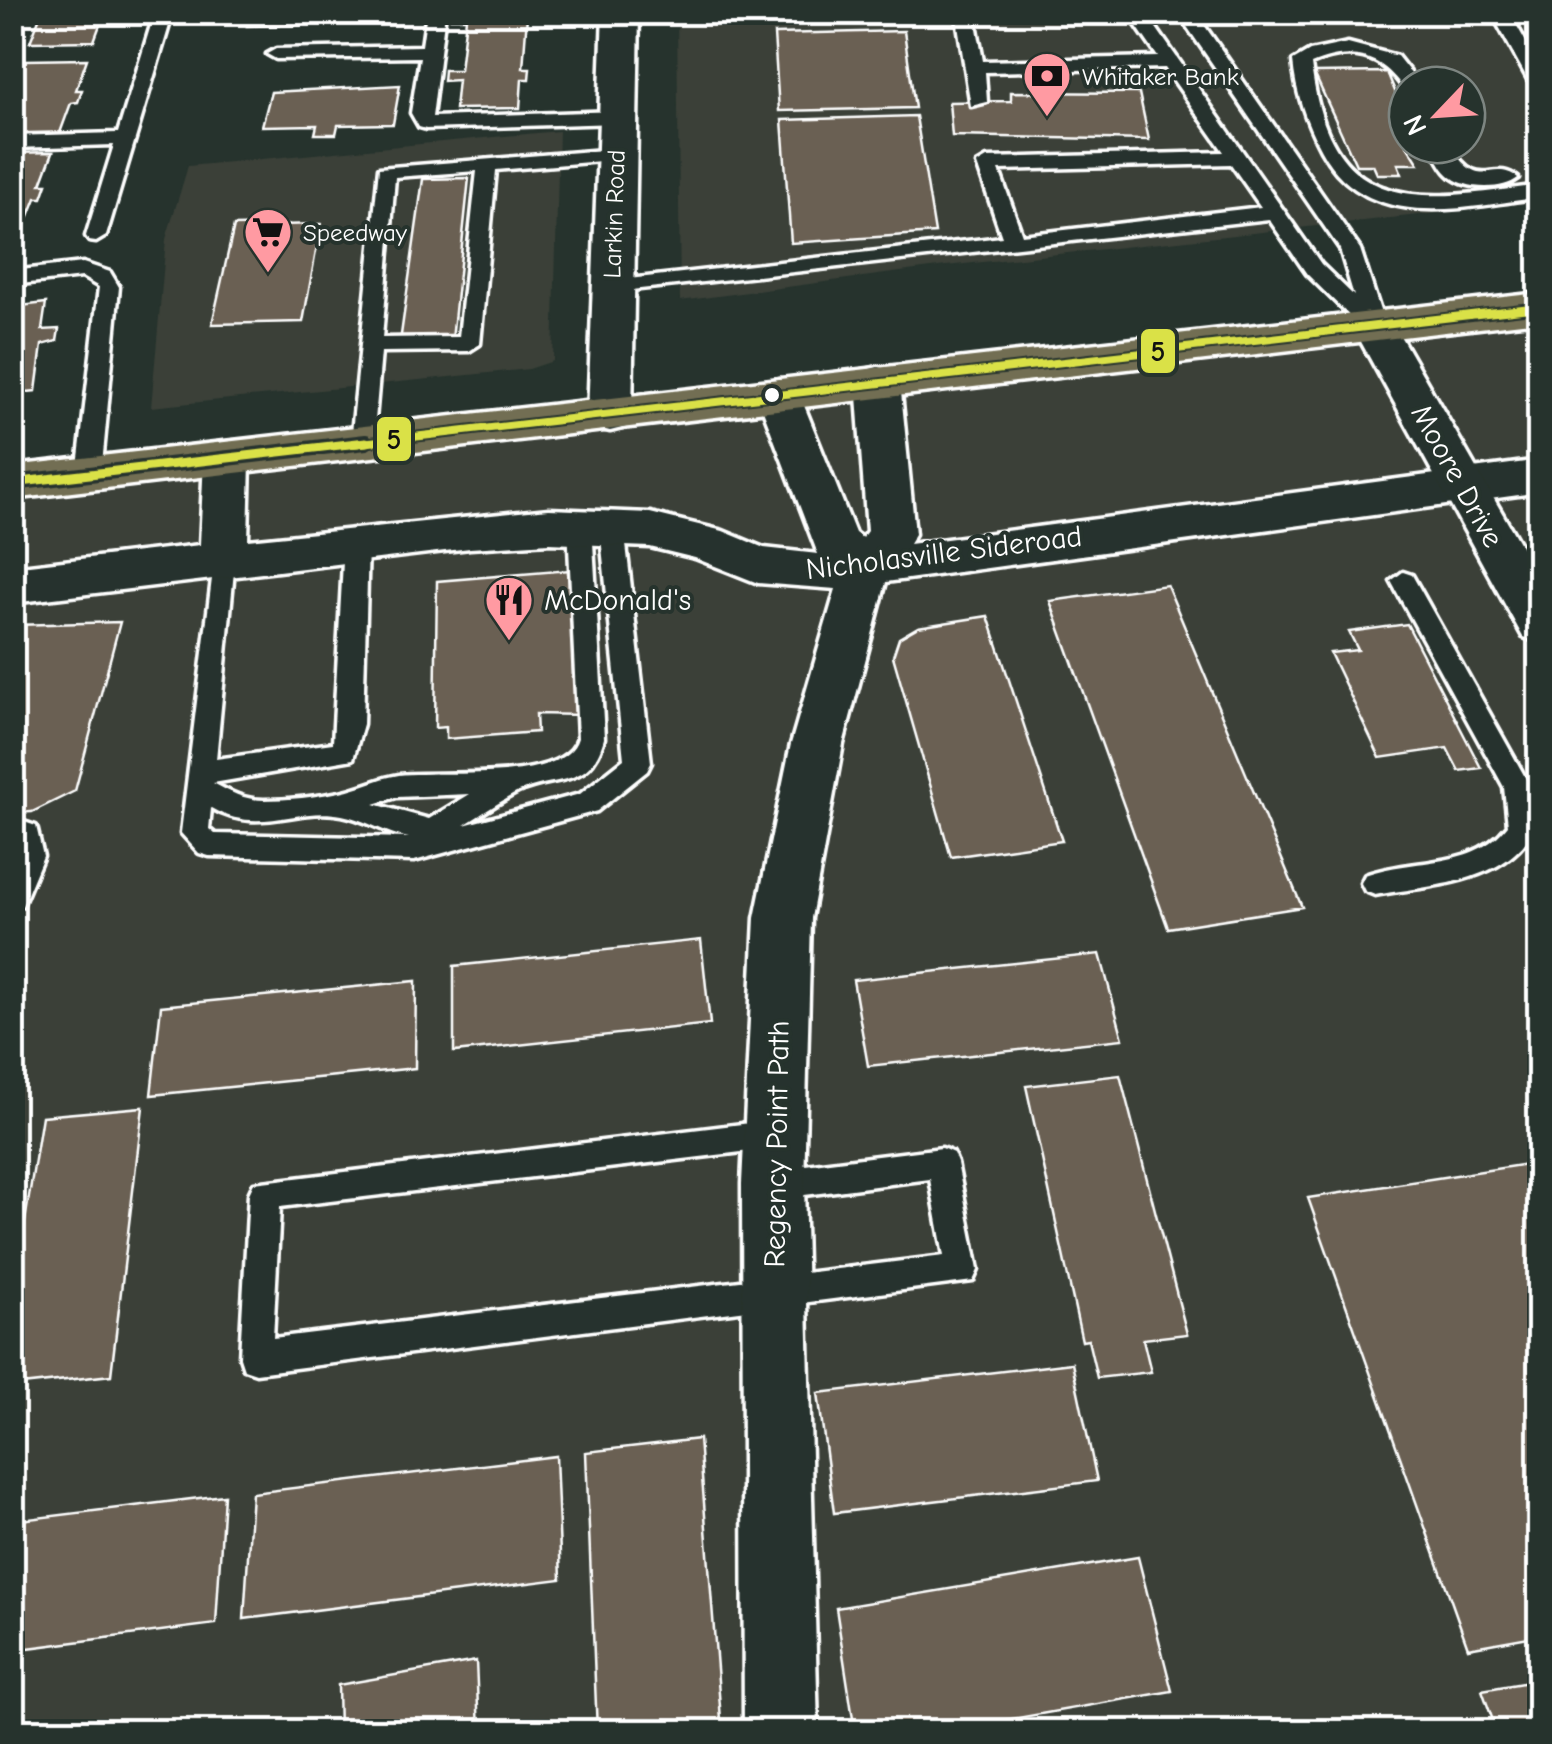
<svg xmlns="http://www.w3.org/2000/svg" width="1552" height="1744" font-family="'Comic Neue',sans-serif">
<rect width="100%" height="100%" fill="#26332d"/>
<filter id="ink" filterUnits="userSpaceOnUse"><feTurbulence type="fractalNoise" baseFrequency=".01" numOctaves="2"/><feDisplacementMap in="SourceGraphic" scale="20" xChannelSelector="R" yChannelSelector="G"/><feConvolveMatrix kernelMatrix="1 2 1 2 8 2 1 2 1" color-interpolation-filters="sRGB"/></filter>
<g filter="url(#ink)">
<path fill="#3a4038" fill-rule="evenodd" d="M 677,13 L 1539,13 L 1539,202 L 946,266 L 680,301 ZM 1407,85 L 1467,85 L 1467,145 L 1407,145 Z
M 559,131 L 553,361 L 529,369 L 151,407 L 166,239 L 188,166 Z
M 1539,307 L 1539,1731 L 13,1731 L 12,483 Z"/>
<path fill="#6a6053" stroke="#fff" stroke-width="2.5" d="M 38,12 L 110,12 L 104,14 L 94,41 L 30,42 L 41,14 Z
M 250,12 L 302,12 L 300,25 L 247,26 Z
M 452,12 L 535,12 L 527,16 L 523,68 L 530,68 L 529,79 L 522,79 L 520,108 L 455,109 L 458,80 L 443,81 L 444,70 L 460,70 L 466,18 L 451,18 Z
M 904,31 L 915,108 L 779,111 L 774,34 Z
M 87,59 L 76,90 L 82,90 L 78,102 L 71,103 L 60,133 L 12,133 L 12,91 L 25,60 Z
M 1387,72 L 1407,120 L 1403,125 L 1407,145 L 1419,164 L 1398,164 L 1402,174 L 1377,174 L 1373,165 L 1356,165 L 1314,73 Z
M 400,85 L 393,124 L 338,125 L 336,134 L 315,134 L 317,125 L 262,126 L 271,92 Z
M 1011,92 L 1139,93 L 1149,140 L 952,136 L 949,102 L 1011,101 Z
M 916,116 L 935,233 L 791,243 L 782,120 Z
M 53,152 L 41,184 L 47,184 L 42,198 L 36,198 L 23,231 L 12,232 L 12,153 Z
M 469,178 L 452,340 L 400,342 L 423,179 Z
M 321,224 L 303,322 L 212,324 L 234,226 Z
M 46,303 L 42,330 L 59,329 L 57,341 L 42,345 L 36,391 L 17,393 L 12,399 L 12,307 Z
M 570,570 L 571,594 L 580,593 L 582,715 L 536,714 L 537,732 L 446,739 L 446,727 L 435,728 L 437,581 Z
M 1167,585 L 1302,907 L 1168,928 L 1050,601 Z
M 988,616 L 1062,841 L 951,857 L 893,656 L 899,638 L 918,627 Z
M 120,622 L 75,791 L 32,812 L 12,813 L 14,625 Z
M 1407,624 L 1481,768 L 1459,771 L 1447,748 L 1380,758 L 1330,653 L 1358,650 L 1349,632 Z
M 701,940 L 710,1024 L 454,1052 L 454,966 Z
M 1100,954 L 1123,1039 L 868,1066 L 853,980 Z
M 416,981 L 415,1068 L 151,1095 L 161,1006 Z
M 1120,1075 L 1187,1334 L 1143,1339 L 1151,1372 L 1097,1378 L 1088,1340 L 1082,1341 L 1026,1086 Z
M 143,1107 L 111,1375 L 12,1386 L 12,1302 L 42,1116 Z
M 1540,1162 L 1540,1635 L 1468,1648 L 1308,1198 Z
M 1072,1363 L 1097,1481 L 834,1513 L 818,1393 Z
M 699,1439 L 722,1732 L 597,1732 L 586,1452 Z
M 556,1456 L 561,1579 L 244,1619 L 252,1493 Z
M 224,1495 L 216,1624 L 12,1650 L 12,1521 Z
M 1138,1557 L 1172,1691 L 938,1732 L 855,1732 L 836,1608 Z
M 476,1661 L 479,1732 L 339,1732 L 338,1685 Z
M 1540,1680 L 1540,1732 L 1497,1732 L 1482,1690 Z"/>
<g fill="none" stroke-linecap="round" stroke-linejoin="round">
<g stroke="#fff" stroke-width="7">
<path id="service" d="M 155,12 L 173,12 L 106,236 L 96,242 L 89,241 L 86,236 L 114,145 L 12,148 L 12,136 L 118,133 Z
M 427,12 L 445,12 L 432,117 L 618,111 L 627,117 L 618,123 L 426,129 L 419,127 L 411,113 L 420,57 L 276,59 L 267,54 L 276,49 L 422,46 Z
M 956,12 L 974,12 L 983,61 L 1158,57 L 1127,12 L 1145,12 L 1321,264 L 1354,296 L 1340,249 L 1177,12 L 1195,12 L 1360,249 L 1385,326 L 1382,332 L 1366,332 L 1307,274 L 1269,219 L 604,293 L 601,288 L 611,281 L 1002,237 L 977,164 L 987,158 L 1224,152 L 1165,68 L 985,72 L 987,102 L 971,106 ZM 1231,164 L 1261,207 L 1022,235 L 999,170 Z
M 1491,12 L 1509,12 L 1540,67 L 1540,90 L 1531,85 Z
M 1521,12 L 1540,12 L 1540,24 Z
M 1348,43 L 1397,56 L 1420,85 L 1404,89 C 1381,54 1350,47 1311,64 C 1329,219 1419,201 1540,185 L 1540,197 C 1462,208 1366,233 1321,150 C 1306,122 1296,93 1293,61 L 1310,51 Z
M 1430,145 L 1450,145 C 1480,195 1492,157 1518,178 C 1502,191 1463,190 1448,174 C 1440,167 1436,154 1430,145 Z
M 617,149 L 627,155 L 624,159 L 496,170 L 480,344 L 469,351 L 381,352 L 373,443 L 362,451 L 354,449 L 351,443 L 379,168 ZM 477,171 L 459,337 L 382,338 L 395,177 Z
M 83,263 L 110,272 L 119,287 L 101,475 L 89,483 L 77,475 L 99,287 L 82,277 L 12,285 L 12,271 Z
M 580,516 L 592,525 L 604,738 C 590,790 557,774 518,792 C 500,801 482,814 464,825 L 580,794 L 624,759 L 600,527 L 612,518 L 624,527 L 651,763 L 647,771 L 597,811 L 414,861 L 209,856 L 199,853 L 181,833 L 215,554 L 231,554 L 235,560 L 216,759 L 333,743 L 344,544 L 356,535 L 368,544 L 363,724 L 353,759 L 213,783 C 230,792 244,800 264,800 C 288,800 316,797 340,792 C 360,788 379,778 399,775 C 440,770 565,785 578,738 L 568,525 ZM 470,794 L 429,819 L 374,804 L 397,797 ZM 211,808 C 259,836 297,806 342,815 C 365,819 386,834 409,838 L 215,834 L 209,829 Z
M 1403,572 L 1412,575 L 1530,786 L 1535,827 C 1507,884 1431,885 1375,895 L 1365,891 L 1361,883 L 1365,875 C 1416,857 1473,870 1508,825 L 1504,787 L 1391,581 Z
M 12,818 L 36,826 L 43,856 L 22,906 L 12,910 Z
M 776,1120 L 787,1124 L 791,1134 L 787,1144 L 776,1148 L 280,1207 L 273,1338 L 944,1256 L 930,1179 L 773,1199 L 762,1194 L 757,1184 L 762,1174 L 773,1169 L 942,1148 L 953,1153 L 957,1163 L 978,1270 L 973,1281 L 256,1373 L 244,1369 L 240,1357 L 249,1194 L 254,1183 Z"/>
</g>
<g stroke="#fff" stroke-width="7">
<path id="minor" d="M 603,12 L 639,12 L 632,416 L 626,427 L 610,431 L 594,427 L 588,416 Z
M 878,367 L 894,371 L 900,382 L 915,534 L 909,544 L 1540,460 L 1540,492 L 886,582 L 843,744 L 811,918 L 804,1184 L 818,1732 L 744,1732 L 742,1184 L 755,918 L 791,744 L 836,589 L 758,583 L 695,558 L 650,547 L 549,543 L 470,548 L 12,603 L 12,567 L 200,545 L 204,459 L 211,448 L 227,443 L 243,448 L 250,459 L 248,540 L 549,509 L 650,513 L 723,531 L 764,548 L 818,554 L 757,394 L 763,383 L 779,379 L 795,383 L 855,533 L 862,538 L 867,531 L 856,382 L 862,371 Z"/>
</g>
<g stroke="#fff" stroke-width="7">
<path id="tertiary" d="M 1374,313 L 1389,317 L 1395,327 L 1540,579 L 1540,643 L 1523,637 L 1353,327 L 1359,317 Z"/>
</g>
<g stroke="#fff" stroke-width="7">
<path id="primary" d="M 1540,293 L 1540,321 L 12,499 L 12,466 Z"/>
</g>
<use href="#service" fill="#26332d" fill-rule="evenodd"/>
<use href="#minor" fill="#26332d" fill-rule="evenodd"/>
<use href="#tertiary" fill="#26332d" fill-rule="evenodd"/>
<use href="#primary" fill="#726e52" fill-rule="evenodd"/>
<g stroke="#26332d" stroke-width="12">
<path id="bus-1-far1" d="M 344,445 L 1540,307"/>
</g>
<g stroke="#26332d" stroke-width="16">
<path id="bus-1" d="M 12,483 L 366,442"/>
</g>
<use href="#bus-1-far1" stroke="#dae147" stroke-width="8"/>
<use href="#bus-1" stroke="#dae147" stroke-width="9"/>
</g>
</g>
<defs>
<g id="bank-pin" transform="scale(2.5)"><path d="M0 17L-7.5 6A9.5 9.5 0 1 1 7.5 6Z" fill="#ff9aa2" stroke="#26332d"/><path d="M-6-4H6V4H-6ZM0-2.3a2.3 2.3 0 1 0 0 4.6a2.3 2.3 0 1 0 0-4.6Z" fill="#111"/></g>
<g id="supermarket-pin" transform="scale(2.5)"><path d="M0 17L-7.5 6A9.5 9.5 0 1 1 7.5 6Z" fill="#ff9aa2" stroke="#26332d"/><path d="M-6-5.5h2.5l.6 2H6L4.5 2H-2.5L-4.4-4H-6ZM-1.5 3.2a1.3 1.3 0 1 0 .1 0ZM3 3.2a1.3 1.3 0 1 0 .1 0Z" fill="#111"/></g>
<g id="restaurant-pin" transform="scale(2.5)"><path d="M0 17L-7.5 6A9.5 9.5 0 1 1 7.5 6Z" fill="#ff9aa2" stroke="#26332d"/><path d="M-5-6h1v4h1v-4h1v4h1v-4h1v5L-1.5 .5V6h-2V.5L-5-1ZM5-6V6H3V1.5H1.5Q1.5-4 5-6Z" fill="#111"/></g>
</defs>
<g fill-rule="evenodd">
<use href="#bank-pin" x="1047" y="76"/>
<use href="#supermarket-pin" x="268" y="232"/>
<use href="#restaurant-pin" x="509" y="600"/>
</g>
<circle fill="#fff" stroke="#26332d" stroke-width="4" cx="772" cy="395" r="9"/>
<g text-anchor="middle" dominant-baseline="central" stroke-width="8" stroke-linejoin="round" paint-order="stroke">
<g font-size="25" fill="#fff" stroke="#26332d" text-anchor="start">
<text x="1082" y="76">Whitaker Bank</text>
<text x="303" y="232">Speedway</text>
</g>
<g font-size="25" fill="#fff" stroke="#26332d">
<text transform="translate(614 214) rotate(-88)">Larkin Road</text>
</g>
<g font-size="30" fill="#fff" stroke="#26332d">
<text transform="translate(1457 476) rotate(61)">Moore Drive</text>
<text transform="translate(944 553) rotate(-7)">Nicholasville Sideroad</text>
<text transform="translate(777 1144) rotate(-89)">Regency Point Path</text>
</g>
<g font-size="30" fill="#fff" stroke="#26332d" text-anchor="start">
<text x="544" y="600">McDonald's</text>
</g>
</g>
<g stroke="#26332d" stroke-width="4">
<rect x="1139" y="327" width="38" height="48" rx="10" fill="#dae147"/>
<rect x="375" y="415" width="38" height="48" rx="10" fill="#dae147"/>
</g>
<g font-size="28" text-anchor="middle" font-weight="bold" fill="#111">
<text x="1158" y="361">5</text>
<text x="394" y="449">5</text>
</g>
<rect width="1552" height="1744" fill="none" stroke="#26332d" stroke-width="50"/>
<rect x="25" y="25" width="1502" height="1694" fill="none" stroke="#fff" stroke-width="4" filter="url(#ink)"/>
<g transform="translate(1437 115) rotate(245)"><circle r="48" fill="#26332d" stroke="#7d8581" stroke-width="2.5"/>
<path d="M0-8L18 38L0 25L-18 38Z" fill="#ff9aa2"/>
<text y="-15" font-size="28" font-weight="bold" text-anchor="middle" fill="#ffffff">N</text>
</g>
</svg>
